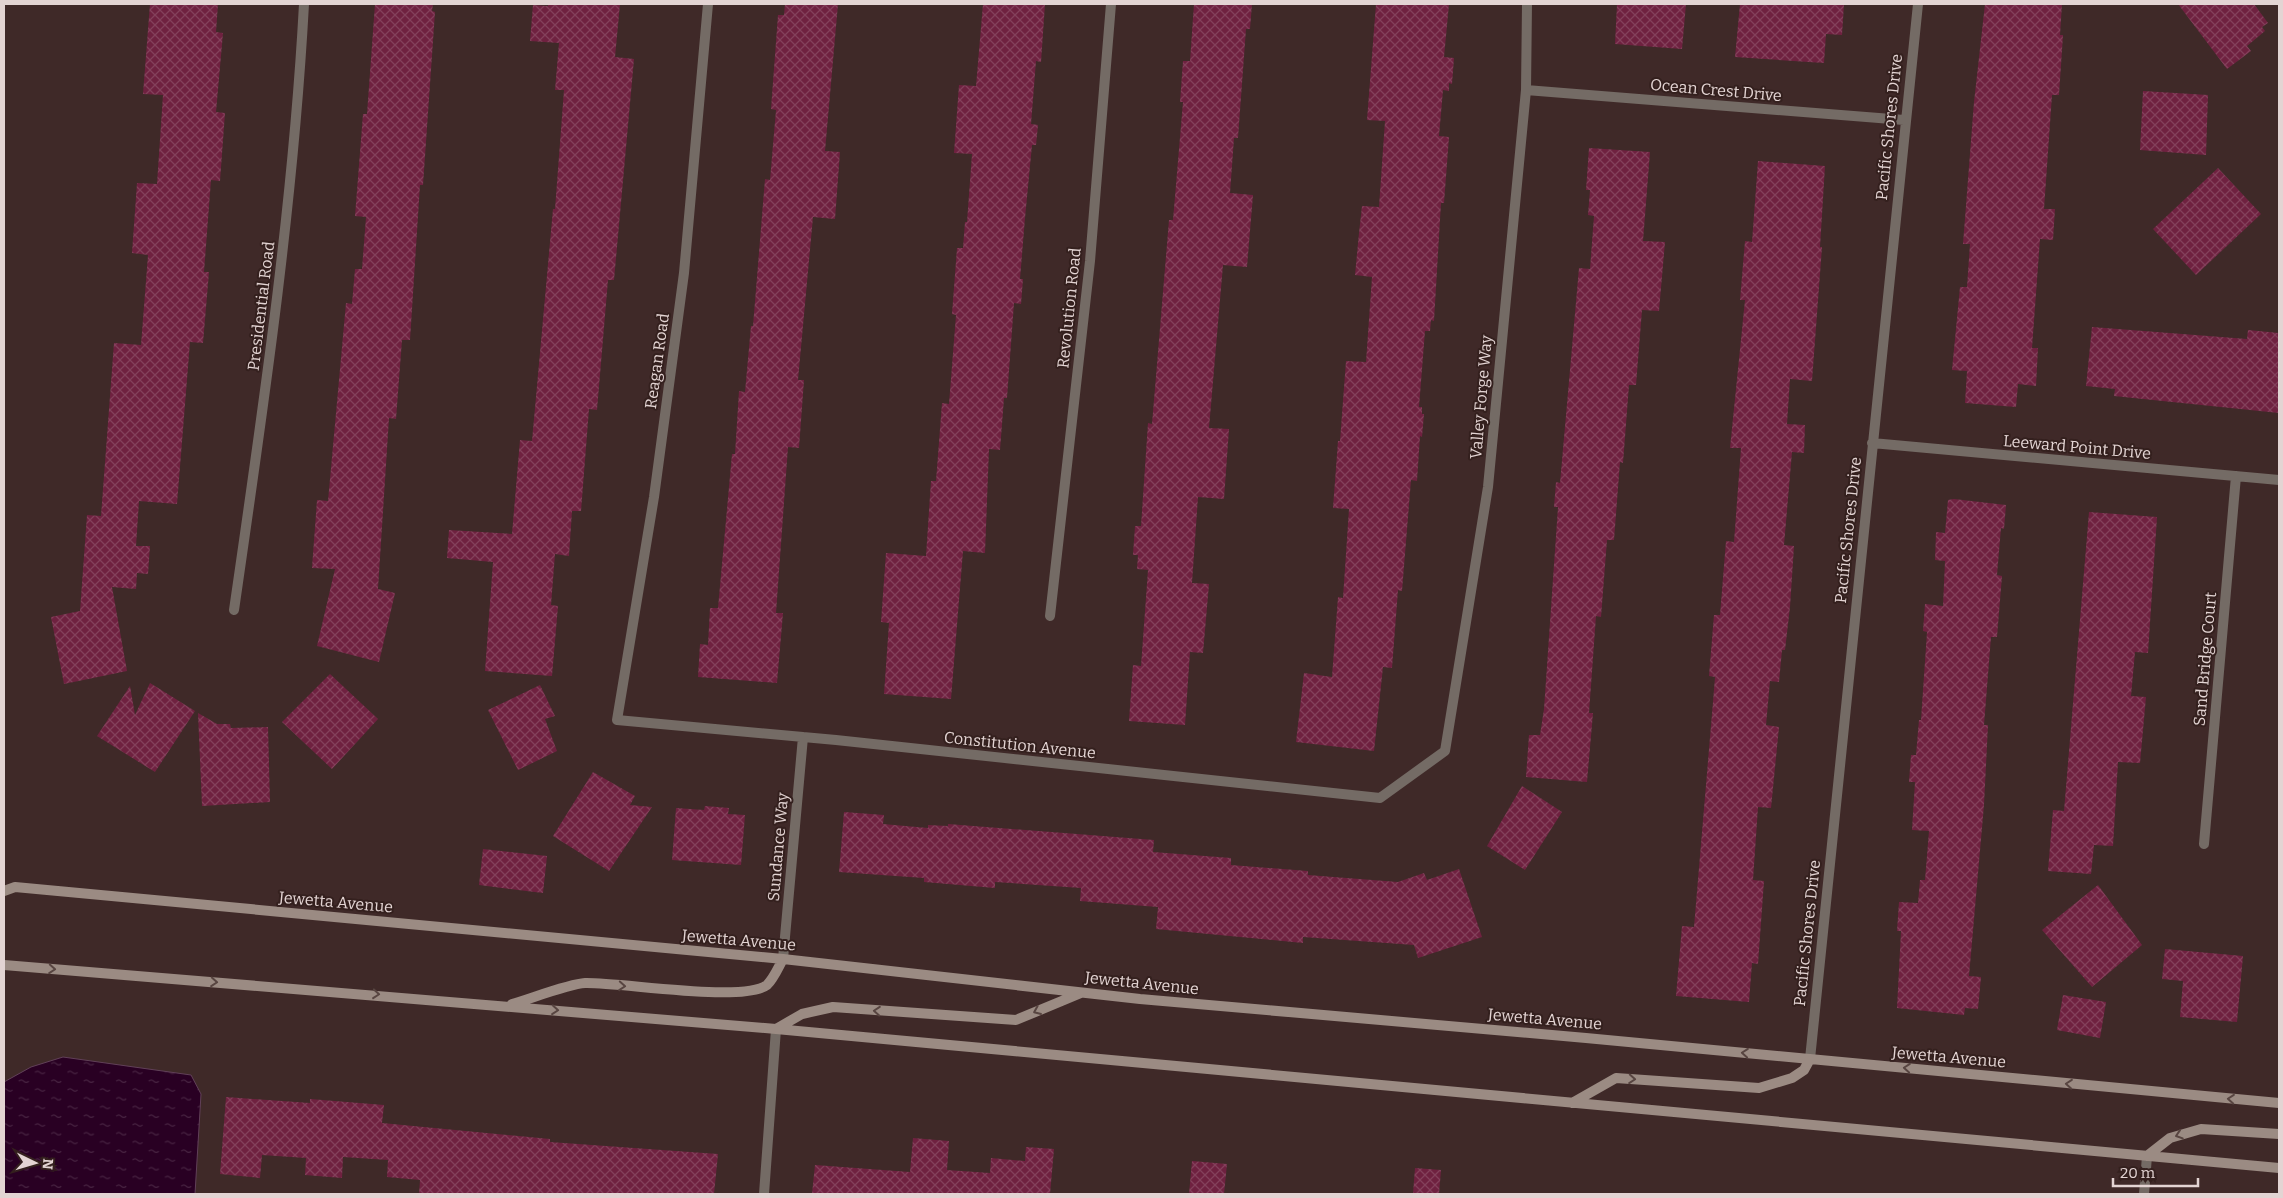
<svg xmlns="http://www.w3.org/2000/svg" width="2283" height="1198" font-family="Bitter,serif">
<defs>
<pattern id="water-ripples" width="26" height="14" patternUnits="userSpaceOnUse" patternTransform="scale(1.25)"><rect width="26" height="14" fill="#290023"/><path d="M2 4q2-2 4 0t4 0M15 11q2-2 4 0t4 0" fill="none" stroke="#482442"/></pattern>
<pattern id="building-cross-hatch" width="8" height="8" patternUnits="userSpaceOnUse" patternTransform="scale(1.25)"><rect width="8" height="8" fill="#6f2140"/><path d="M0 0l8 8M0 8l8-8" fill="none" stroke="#83405b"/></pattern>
</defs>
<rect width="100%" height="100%" fill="#3f2928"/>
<path fill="url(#water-ripples)" stroke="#614058" d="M 63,1057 L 191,1075 L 201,1094 L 195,1194 L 4,1194 L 4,1082 L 31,1067 Z"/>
<path fill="url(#building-cross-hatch)" d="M 150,4 L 218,4 L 216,32 L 223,33 L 216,112 L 225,113 L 220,181 L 211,180 L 204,272 L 209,272 L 203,343 L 190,342 L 177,504 L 139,501 L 136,546 L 150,546 L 148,574 L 137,573 L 136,589 L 112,587 L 127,671 L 64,684 L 51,617 L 80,611 L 87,515 L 101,516 L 114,343 L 141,345 L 148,255 L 132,253 L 137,183 L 157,184 L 163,95 L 143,94 Z
M 375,4 L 433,4 L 432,11 L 435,12 L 423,185 L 420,185 L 410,340 L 402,340 L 396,419 L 389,418 L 378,589 L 395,593 L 379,662 L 317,646 L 335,569 L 312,568 L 317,500 L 328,501 L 346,303 L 352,304 L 355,269 L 362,269 L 366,217 L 355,216 L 363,114 L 367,114 Z
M 548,4 L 620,4 L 615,57 L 634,59 L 614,280 L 608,280 L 597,410 L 589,409 L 581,511 L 572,511 L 569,556 L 555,554 L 551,605 L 558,606 L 552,676 L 485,671 L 493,562 L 447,558 L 449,530 L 512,534 L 520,440 L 532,441 L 553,209 L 555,209 L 564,90 L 555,90 L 559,43 L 530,41 L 533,5 L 548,6 Z
M 785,4 L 838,4 L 825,151 L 840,152 L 835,219 L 813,217 L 798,380 L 804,380 L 799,448 L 788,447 L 776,613 L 783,613 L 777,683 L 698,677 L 700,644 L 708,645 L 710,608 L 718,608 L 732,454 L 735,454 L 739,391 L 745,392 L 751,326 L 753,326 L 765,179 L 770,180 L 776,110 L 771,109 L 778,15 L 784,15 Z
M 983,4 L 1045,4 L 1041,62 L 1036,61 L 1031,124 L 1038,125 L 1036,145 L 1032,145 L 1025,218 L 1020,279 L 1023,279 L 1021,304 L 1014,303 L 1007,398 L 1004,398 L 1000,450 L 989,449 L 985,553 L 963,551 L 951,699 L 884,694 L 889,623 L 881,622 L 886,553 L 926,556 L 931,481 L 936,481 L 942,403 L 949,404 L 956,315 L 952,314 L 957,248 L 963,248 L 965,222 L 967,222 L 972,154 L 954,153 L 959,85 L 976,86 Z
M 1194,4 L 1252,4 L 1250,29 L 1246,29 L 1238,138 L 1234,138 L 1230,193 L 1253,195 L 1247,267 L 1223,265 L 1209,428 L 1229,429 L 1224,499 L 1198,497 L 1192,583 L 1209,584 L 1203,653 L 1190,652 L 1185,725 L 1129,721 L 1133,665 L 1141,666 L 1148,570 L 1137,569 L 1138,555 L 1133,555 L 1135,526 L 1141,526 L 1148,423 L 1152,424 L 1169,220 L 1173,220 L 1183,102 L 1180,102 L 1183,61 L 1190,61 Z
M 1376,4 L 1449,4 L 1444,57 L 1454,58 L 1452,84 L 1449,83 L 1449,91 L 1443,90 L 1439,136 L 1449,137 L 1444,203 L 1441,203 L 1434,321 L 1431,320 L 1430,331 L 1425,331 L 1419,407 L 1422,407 L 1422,414 L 1424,414 L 1422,437 L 1420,436 L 1417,481 L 1411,480 L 1402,591 L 1398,590 L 1392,668 L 1383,667 L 1374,751 L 1296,742 L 1304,673 L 1332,677 L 1338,597 L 1343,598 L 1349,509 L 1333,508 L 1338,441 L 1340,441 L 1346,361 L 1366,362 L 1372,277 L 1355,275 L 1359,233 L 1362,206 L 1379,207 L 1385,121 L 1367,120 Z
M 1617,4 L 1686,4 L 1682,49 L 1615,44 Z
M 1740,4 L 1844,4 L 1842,35 L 1826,34 L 1824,63 L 1735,57 Z
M 1985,4 L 2062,4 L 2060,35 L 2063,35 L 2059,95 L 2052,95 L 2044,209 L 2055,209 L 2053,240 L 2040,239 L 2032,348 L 2038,348 L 2036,386 L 2018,384 L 2016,407 L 1965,403 L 1967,371 L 1952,370 L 1960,287 L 1967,287 L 1970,244 L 1963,244 L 1974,102 Z
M 2178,4 L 2254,4 L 2268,23 L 2262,27 L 2265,31 L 2247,46 L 2251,51 L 2227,69 Z
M 2143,91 L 2208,95 L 2206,155 L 2140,150 Z
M 1589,148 L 1650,152 L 1643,241 L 1665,242 L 1659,311 L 1642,310 L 1636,385 L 1629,385 L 1623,463 L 1620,462 L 1614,540 L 1607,540 L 1601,617 L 1596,616 L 1589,713 L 1593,713 L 1587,782 L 1526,777 L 1529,735 L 1540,735 L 1544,709 L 1558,507 L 1554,507 L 1556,482 L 1560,483 L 1579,268 L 1590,269 L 1594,216 L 1588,215 L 1590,190 L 1586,190 Z
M 1758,161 L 1825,166 L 1820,247 L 1822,247 L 1812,381 L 1790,379 L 1787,424 L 1805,425 L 1804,453 L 1792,452 L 1784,545 L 1794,546 L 1790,607 L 1785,650 L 1782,650 L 1779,682 L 1770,681 L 1766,725 L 1779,727 L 1771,808 L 1758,807 L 1753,880 L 1764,881 L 1758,964 L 1752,963 L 1749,1002 L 1676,996 L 1682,926 L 1694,927 L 1713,702 L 1715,677 L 1709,676 L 1714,615 L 1720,615 L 1726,541 L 1734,542 L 1741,448 L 1730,448 L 1745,300 L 1740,300 L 1745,241 L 1752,242 Z
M 2218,168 L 2261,214 L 2196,275 L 2153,229 Z
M 2092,327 L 2247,339 L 2248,330 L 2279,333 L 2279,413 L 2114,396 L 2115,389 L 2086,386 Z
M 1954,499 L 2006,505 L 2004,529 L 2001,528 L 1997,575 L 2002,576 L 1997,637 L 1991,637 L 1984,725 L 1988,725 L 1984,805 L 1969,976 L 1981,977 L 1978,1009 L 1965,1008 L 1964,1015 L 1897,1008 L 1901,931 L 1897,931 L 1899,902 L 1918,903 L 1920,880 L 1925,880 L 1929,831 L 1912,830 L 1915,782 L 1909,782 L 1911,755 L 1916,755 L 1919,720 L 1921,720 L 1927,632 L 1923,631 L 1925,604 L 1943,606 L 1945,561 L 1935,560 L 1936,532 L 1945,533 L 1948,500 Z
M 2089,512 L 2157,517 L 2148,653 L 2135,652 L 2131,696 L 2146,697 L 2140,763 L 2118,762 L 2113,846 L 2094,845 L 2091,874 L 2048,871 L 2053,810 L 2064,811 Z
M 330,674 L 378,719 L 332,769 L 282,722 Z
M 150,683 L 195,711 L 155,772 L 97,736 L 130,686 L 135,715 Z
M 540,685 L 555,716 L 545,719 L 557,751 L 518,770 L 488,710 Z
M 198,713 L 217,724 L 230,724 L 231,728 L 268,727 L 270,802 L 202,806 Z
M 593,772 L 635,796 L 630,805 L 652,807 L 609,871 L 553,836 Z
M 1522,786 L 1562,812 L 1525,870 L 1487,846 Z
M 705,806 L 729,808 L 728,814 L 745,815 L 741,865 L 672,860 L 676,808 L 704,810 Z
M 844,812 L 884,815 L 883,824 L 928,828 L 928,825 L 948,826 L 948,824 L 1154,840 L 1153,852 L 1231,858 L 1231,865 L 1308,871 L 1308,875 L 1398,882 L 1424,873 L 1427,880 L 1459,869 L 1482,937 L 1418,958 L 1414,945 L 1303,937 L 1303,943 L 1156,929 L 1158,907 L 1080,901 L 1081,888 L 995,882 L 995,888 L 924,882 L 924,878 L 839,872 Z
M 483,849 L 547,856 L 543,893 L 479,885 Z
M 2098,885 L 2142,945 L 2092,987 L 2042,930 Z
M 2165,949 L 2243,956 L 2237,1022 L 2180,1017 L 2183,981 L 2162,979 Z
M 2063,995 L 2106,1002 L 2100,1038 L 2057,1030 Z
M 226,1097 L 310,1103 L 310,1099 L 384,1105 L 382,1123 L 550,1139 L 550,1142 L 718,1154 L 714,1194 L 419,1194 L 420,1180 L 387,1177 L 388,1160 L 343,1157 L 342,1178 L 305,1175 L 306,1158 L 262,1155 L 260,1178 L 220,1174 Z
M 913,1138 L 949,1141 L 947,1170 L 990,1173 L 991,1158 L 1025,1161 L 1026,1147 L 1054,1149 L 1050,1194 L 812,1194 L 815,1165 L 910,1172 Z
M 1192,1161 L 1227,1164 L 1224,1194 L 1189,1194 Z
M 1415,1168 L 1441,1170 L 1439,1194 L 1413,1194 Z"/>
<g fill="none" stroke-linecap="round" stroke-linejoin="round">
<path stroke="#746b65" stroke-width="10" d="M 708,4 L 684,273 L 654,497 L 617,720 L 836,740 L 1380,798 L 1445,751 L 1488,487 L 1526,90 L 1527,4
M 1526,90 L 1904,120
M 1872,443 L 2279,480
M 234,610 C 263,409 293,207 304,4
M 1050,616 L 1090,261 L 1111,4
M 2204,844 L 2236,476
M 783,959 L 803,737
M 1810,1059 L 1918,4
M 764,1194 L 776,1029
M 2144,1194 L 2147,1156"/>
<path stroke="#9b8b83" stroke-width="10" d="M 4,891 L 15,887 L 783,959 L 1140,999 L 1586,1038 L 2279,1103
M 4,965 L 776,1029 L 2279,1168
M 512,1004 C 530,999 568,984 585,983 C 620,982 743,1003 767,985 C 774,978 778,968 783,959
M 776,1029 L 802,1014 L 833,1007 L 1016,1020 L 1081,993
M 1572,1103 L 1616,1078 L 1759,1088 L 1792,1078 L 1804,1070 L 1810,1059
M 2147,1156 L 2170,1138 L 2201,1129 L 2279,1134"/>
</g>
<defs><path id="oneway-chevron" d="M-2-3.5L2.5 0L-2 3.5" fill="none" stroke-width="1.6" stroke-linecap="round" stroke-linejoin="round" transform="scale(1.25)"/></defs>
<g stroke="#584541">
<use href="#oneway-chevron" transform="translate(52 969) rotate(4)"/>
<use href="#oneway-chevron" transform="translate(214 982) rotate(4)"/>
<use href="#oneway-chevron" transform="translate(622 986) rotate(4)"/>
<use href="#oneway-chevron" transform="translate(376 994) rotate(5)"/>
<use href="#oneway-chevron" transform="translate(555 1010) rotate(5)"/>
<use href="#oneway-chevron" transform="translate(877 1011) rotate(-176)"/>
<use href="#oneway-chevron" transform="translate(1037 1011) rotate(157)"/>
<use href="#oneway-chevron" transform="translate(1745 1053) rotate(-175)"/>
<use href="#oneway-chevron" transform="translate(1907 1068) rotate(-175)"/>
<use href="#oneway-chevron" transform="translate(1632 1079) rotate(4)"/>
<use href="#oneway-chevron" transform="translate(2069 1084) rotate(-175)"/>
<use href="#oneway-chevron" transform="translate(2231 1099) rotate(-175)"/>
<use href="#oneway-chevron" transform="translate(2179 1135) rotate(162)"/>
</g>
<g text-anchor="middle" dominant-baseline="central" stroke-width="4" stroke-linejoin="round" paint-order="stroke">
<g font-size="16" fill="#e3d4d3" stroke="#34201e">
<text transform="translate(1716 90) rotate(5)">Ocean Crest Drive</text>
<text transform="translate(1889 127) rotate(-84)">Pacific Shores Drive</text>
<text transform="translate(261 306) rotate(-83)">Presidential Road</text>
<text transform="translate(1069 308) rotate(-84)">Revolution Road</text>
<text transform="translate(657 361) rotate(-82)">Reagan Road</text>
<text transform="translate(1481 397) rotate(-85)">Valley Forge Way</text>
<text transform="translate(2077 447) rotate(5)">Leeward Point Drive</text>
<text transform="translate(1848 530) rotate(-84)">Pacific Shores Drive</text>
<text transform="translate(2205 659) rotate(-85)">Sand Bridge Court</text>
<text transform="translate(1020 745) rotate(6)">Constitution Avenue</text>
<text transform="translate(778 847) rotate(-85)">Sundance Way</text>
<text transform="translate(336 902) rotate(5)">Jewetta Avenue</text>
<text transform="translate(1807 933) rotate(-84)">Pacific Shores Drive</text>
<text transform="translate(739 940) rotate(5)">Jewetta Avenue</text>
<text transform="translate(1142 983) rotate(6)">Jewetta Avenue</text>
<text transform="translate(1545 1019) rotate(5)">Jewetta Avenue</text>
<text transform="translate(1949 1057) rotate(5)">Jewetta Avenue</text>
</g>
</g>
<rect width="2283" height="1198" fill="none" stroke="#e3d4d3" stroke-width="10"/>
<g transform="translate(35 1163) rotate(95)" stroke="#34201e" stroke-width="4" paint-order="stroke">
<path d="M0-4L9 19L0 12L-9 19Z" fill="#e3d4d3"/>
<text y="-8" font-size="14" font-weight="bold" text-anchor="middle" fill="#e3d4d3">N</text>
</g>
<path d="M2113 1178v8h85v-8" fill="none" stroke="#e3d4d3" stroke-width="2.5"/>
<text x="2120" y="1178" font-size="15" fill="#e3d4d3" stroke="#34201e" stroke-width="4" paint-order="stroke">20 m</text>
</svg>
